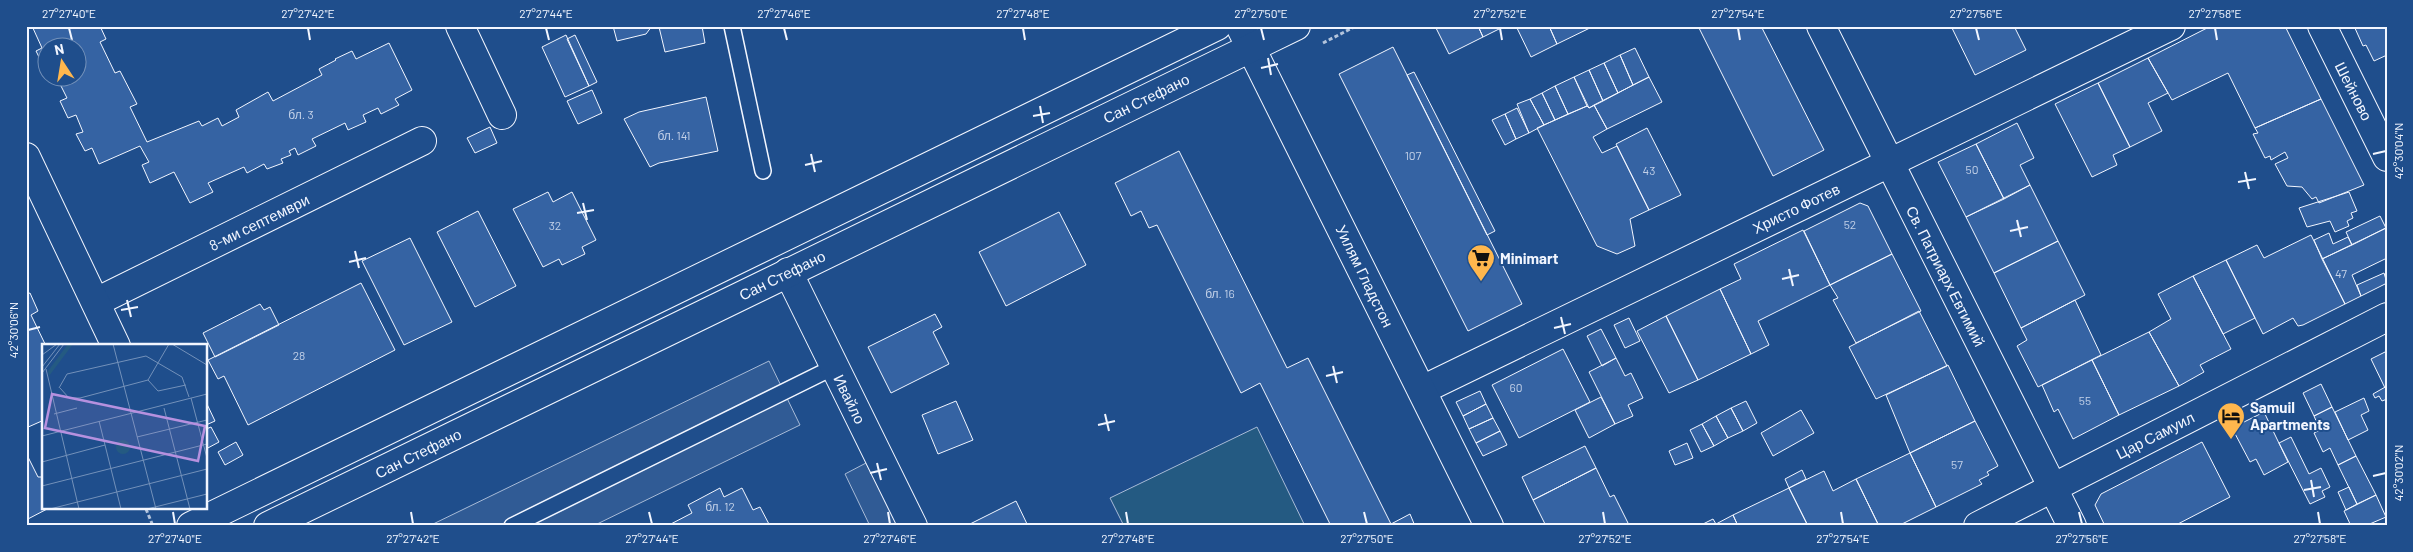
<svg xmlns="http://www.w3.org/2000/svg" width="2413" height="552" font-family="Barlow,sans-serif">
<rect width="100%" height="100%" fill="#1f4e8c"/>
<path fill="#245a82" stroke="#a8bbd7" d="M 1257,427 L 1305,526 L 1124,526 L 1110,498 Z"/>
<path fill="#305b95" stroke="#a8bbd7" d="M 769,361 L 800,425 L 593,526 L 429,526 Z
M 866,463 L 898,526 L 870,526 L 845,474 Z"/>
<path fill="#3563a3" stroke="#f2f6ff" d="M 32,26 L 100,26 L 106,39 L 100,42 L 115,73 L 120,71 L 137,104 L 130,107 L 147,142 L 199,121 L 202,126 L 218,118 L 222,126 L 239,117 L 236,110 L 268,92 L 273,101 L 322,75 L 319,69 L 336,60 L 335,59 L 352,51 L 356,59 L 389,43 L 412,90 L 395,99 L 399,105 L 381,114 L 378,108 L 363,115 L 366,122 L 348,130 L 345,123 L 312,139 L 316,146 L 298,155 L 295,148 L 289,151 L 291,155 L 281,159 L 283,163 L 267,169 L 264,164 L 247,173 L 244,167 L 208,183 L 213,192 L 190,203 L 174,172 L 150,183 L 142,165 L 149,162 L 140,146 L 99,164 L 92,148 L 85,151 L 76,134 L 83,132 L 76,115 L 68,118 L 60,101 L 67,98 L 57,78 L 78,78 L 78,48 L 48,48 L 48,67 L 45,69 L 36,51 L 42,48 Z
M 613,26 L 652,26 L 646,34 L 617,41 Z
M 665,26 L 702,26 L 705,43 L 665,52 L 659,27 Z
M 1435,26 L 1478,26 L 1483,37 L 1449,54 Z
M 1478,26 L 1505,26 L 1483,37 Z
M 1516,26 L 1549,26 L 1557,44 L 1531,57 Z
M 1549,26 L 1594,26 L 1557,44 Z
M 1698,26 L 1761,26 L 1824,150 L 1773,176 Z
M 1951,26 L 2014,26 L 2026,50 L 1975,75 Z
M 2211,26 L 2285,26 L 2321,99 L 2255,128 L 2228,73 L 2172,100 L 2148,58 Z
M 2354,26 L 2387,26 L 2387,55 L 2374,61 L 2366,45 L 2363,46 Z
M 566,35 L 589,86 L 565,97 L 542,47 Z
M 575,35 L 597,82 L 589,86 L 567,39 Z
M 1393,47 L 1522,304 L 1468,331 L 1339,74 Z
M 1635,48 L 1649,77 L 1633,85 L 1620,55 Z
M 1620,55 L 1633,85 L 1618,93 L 1604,63 Z
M 2148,58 L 2168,93 L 2148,103 L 2162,131 L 2130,147 L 2098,83 Z
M 1604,63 L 1618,93 L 1603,101 L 1589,70 Z
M 1589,70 L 1603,101 L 1589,108 L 1574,77 Z
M 1414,72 L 1495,231 L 1487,235 L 1407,75 Z
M 1574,77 L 1587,106 L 1568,114 L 1555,86 Z
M 1649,77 L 1662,102 L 1607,129 L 1594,105 Z
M 2098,83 L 2130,147 L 2113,155 L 2117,165 L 2092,177 L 2055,104 Z
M 1555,86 L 1568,114 L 1555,120 L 1542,93 Z
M 592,90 L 602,113 L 578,124 L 567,101 Z
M 1542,93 L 1555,120 L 1544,125 L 1530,99 Z
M 706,97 L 718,151 L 659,163 L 650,167 L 624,119 L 639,112 Z
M 1530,99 L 1544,125 L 1529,133 L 1517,104 Z
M 2321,99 L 2364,185 L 2319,203 L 2316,197 L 2312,199 L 2302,187 L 2287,186 L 2275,164 L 2288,158 L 2285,152 L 2271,160 L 2270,156 L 2265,158 L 2253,134 L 2258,133 L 2255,128 Z
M 1594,105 L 1607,129 L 1593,137 L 1602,153 L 1617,146 L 1649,210 L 1630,219 L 1635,246 L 1617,254 L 1597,246 L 1537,128 L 1587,106 L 1589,108 Z
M 1517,108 L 1529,133 L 1516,139 L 1505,114 Z
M 1505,114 L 1516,139 L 1505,145 L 1492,120 Z
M 2017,123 L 2034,158 L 2020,165 L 2030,185 L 2004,199 L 1976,144 Z
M 490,127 L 497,143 L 475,153 L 467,138 Z
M 1647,128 L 1681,195 L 1649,210 L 1616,144 Z
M 1976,144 L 2004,199 L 1966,217 L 1938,162 Z
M 1179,151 L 1287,368 L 1308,358 L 1391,524 L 1410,514 L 1415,526 L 1331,526 L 1260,383 L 1241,393 L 1157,225 L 1149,228 L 1141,211 L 1131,216 L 1115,183 Z
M 2030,185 L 2058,241 L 1994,273 L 1966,217 Z
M 548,192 L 553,202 L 572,192 L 596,240 L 582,247 L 585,254 L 562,265 L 559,259 L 543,267 L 513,209 Z
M 2349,192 L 2357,211 L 2351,213 L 2353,218 L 2347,221 L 2349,226 L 2335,232 L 2330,221 L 2307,227 L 2299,208 Z
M 1860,203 L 1868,206 L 1892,254 L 1830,285 L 1804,231 Z
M 478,211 L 516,286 L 475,307 L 437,232 Z
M 1059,212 L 1086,265 L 1006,306 L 979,252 Z
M 2380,216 L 2386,228 L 2352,245 L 2346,232 Z
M 2386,228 L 2387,258 L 2352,275 L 2361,296 L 2345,304 L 2322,259 Z
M 1803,230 L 1830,285 L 1758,321 L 1769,345 L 1751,354 L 1720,289 L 1741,279 L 1734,264 Z
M 2329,233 L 2333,244 L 2348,237 L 2352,245 L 2322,259 L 2314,240 Z
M 2311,235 L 2345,304 L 2303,325 L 2298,326 L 2293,318 L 2263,334 L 2226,260 L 2257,245 L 2264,258 Z
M 410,238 L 452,322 L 404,345 L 362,261 Z
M 2058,241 L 2085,295 L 2021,328 L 1994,273 Z
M 1892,254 L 1921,311 L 1856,343 L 1833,300 L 1838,298 L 1830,285 Z
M 2226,260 L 2255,318 L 2223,334 L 2193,276 Z
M 2384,273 L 2387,283 L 2361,296 L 2357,285 Z
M 2193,276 L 2231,349 L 2200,365 L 2204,372 L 2179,386 L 2149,332 L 2171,319 L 2158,294 Z
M 361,283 L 395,350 L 248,425 L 224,376 L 218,379 L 208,360 Z
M 1720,289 L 1751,354 L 1698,380 L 1666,316 Z
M 30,293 L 38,311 L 31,315 L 46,346 L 44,346 L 44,420 L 26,428 L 26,294 Z
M 2075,300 L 2101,355 L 2038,387 L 2017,346 L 2027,340 L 2021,328 Z
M 260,304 L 264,310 L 270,307 L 279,325 L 215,357 L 203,333 Z
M 1919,311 L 1947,366 L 1876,399 L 1849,347 Z
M 935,314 L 942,327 L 933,332 L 949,364 L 891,393 L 868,347 Z
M 1666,316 L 1698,380 L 1669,393 L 1637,331 Z
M 1629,318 L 1640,341 L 1625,348 L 1614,325 Z
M 1601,329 L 1616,358 L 1602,366 L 1587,336 Z
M 2149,332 L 2179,386 L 2119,415 L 2092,360 Z
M 1563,349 L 1590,402 L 1519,438 L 1492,385 Z
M 2387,351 L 2387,386 L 2385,388 L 2371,359 Z
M 1616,358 L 1625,376 L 1631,373 L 1643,398 L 1628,405 L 1633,416 L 1615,424 L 1589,372 Z
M 2092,360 L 2119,415 L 2073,439 L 2058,409 L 2054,412 L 2042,385 Z
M 1948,365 L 1975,421 L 1910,453 L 1886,395 Z
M 2321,384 L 2332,407 L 2314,416 L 2303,393 Z
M 2387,386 L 2387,399 L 2382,401 L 2379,396 L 2375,398 L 2373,394 Z
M 1480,391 L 1486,404 L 1463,416 L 1456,402 Z
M 1601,397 L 1615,424 L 1589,438 L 1575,410 Z
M 2364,398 L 2369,411 L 2361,415 L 2368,430 L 2348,440 L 2335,412 Z
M 956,401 L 973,440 L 938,454 L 922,415 Z
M 1746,401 L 1757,423 L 1743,431 L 1731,408 Z
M 206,402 L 215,421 L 206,425 Z
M 1486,404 L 1493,418 L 1469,429 L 1463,416 Z
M 2332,407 L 2356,456 L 2338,465 L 2330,448 L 2323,452 L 2314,433 L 2320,430 L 2314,416 Z
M 1731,408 L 1743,431 L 1728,438 L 1716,416 Z
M 1801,410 L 1814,433 L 1773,456 L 1761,433 Z
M 2264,412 L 2288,462 L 2264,475 L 2256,459 L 2250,462 L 2232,428 Z
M 1716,416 L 1728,438 L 1714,446 L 1702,424 Z
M 1493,418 L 1500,431 L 1476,443 L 1469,429 Z
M 1975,421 L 1998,466 L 1987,472 L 1989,475 L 1979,480 L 1982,484 L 1936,507 L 1910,453 Z
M 1702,424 L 1714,446 L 1701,452 L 1690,430 Z
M 211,427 L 219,442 L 206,449 L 206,429 Z
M 1500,431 L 1507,445 L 1483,456 L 1476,443 Z
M 2291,437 L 2309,474 L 2321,468 L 2330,487 L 2322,491 L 2325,497 L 2310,504 L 2279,443 Z
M 236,442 L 243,455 L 225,465 L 218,452 Z
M 2202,442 L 2230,497 L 2174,526 L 2105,526 L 2095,505 L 2101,494 Z
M 1687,443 L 1693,458 L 1675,465 L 1669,451 Z
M 1585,446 L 1596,468 L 1533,500 L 1522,477 Z
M 26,453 L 38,477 L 44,477 L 44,508 L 49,508 L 26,520 Z
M 1910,453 L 1936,507 L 1898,526 L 1879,526 L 1856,479 Z
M 2356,456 L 2376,495 L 2357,504 L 2338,465 Z
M 1596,468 L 1610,497 L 1614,495 L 1628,523 L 1622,526 L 1546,526 L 1533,500 Z
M 1802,470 L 1806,479 L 1789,488 L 1785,479 Z
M 1824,471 L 1833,491 L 1856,479 L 1879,526 L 1808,526 L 1789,488 Z
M 2349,487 L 2357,504 L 2346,510 L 2338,492 Z
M 720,488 L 724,497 L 742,488 L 753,510 L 760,507 L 770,526 L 667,526 L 692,513 L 688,505 Z
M 1789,488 L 1808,526 L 1738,526 L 1733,515 Z
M 2376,495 L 2386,517 L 2365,526 L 2351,526 L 2344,511 Z
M 1016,501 L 1028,526 L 966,526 Z
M 1733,515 L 1738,526 L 1699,526 L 1713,519 L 1716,524 Z"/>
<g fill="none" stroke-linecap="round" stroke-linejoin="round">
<g stroke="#f2f6ff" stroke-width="18">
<path id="service" d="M 732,26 L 763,171
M 512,526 L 834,367"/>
</g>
<g stroke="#f2f6ff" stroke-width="30">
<path id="minor" d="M 460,26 L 502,115
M 1821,26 L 2072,526
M 2322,26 L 2387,157
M 788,272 L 913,526
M 96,302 L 422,141
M 1422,390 L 2171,26
M 1978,526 L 2387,317"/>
</g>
<g stroke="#f2f6ff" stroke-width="30">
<path id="tertiary" d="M 1240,26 L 1489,526
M 26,157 L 116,346"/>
</g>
<g stroke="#f2f6ff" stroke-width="30">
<path id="secondary" d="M 191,526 L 1217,26
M 268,526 L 1296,26"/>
</g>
<path stroke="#b3c4dc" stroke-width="3" stroke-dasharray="4 2.5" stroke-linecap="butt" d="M 1323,43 L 1356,26
M 146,509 L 153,526"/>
<use href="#service" stroke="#1f4e8c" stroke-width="15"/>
<use href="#minor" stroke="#1f4e8c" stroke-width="28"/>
<use href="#tertiary" stroke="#1f4e8c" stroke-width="28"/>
<use href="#secondary" stroke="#1f4e8c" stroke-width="28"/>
</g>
<path fill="none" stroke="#f2f6ff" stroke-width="2" d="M 69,28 L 72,40M 308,28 L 310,40M 546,28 L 549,40M 784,28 L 787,40M 1023,28 L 1025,40M 1261,28 L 1264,40M 1500,28 L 1502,40M 1738,28 L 1740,40M 1976,28 L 1979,40M 2215,28 L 2217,40M 1268,58 L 1271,75M 1261,68 L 1278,64M 1040,106 L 1043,123M 1033,116 L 1050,113M 811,154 L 815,172M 2373,154 L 2386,151M 805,165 L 822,161M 2245,172 L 2249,189M 2238,182 L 2256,179M 583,203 L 587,220M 577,213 L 594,210M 2017,220 L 2021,237M 2010,231 L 2028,227M 355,251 L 359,268M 349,262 L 366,258M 1789,269 L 1793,286M 1782,279 L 1799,275M 127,300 L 131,317M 121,310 L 138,307M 1561,317 L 1565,334M 1554,328 L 1571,324M 28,330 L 40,327M 1333,366 L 1337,383M 1326,376 L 1343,372M 1105,414 L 1109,431M 1098,425 L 1115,421M 877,463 L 881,480M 870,473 L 887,469M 2373,476 L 2386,473M 2311,480 L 2314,497M 2304,490 L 2321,487M 173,512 L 175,524M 411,512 L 413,524M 649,512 L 652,524M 888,512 L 890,524M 1126,512 L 1128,524M 1364,512 L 1367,524M 1603,512 L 1605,524M 1841,512 L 1843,524M 2079,512 L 2082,524M 2318,512 L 2320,524"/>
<defs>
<g id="supermarket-pin" transform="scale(1.4375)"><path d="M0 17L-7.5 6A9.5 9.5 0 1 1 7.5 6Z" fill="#ffb74d" stroke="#1f4e8c"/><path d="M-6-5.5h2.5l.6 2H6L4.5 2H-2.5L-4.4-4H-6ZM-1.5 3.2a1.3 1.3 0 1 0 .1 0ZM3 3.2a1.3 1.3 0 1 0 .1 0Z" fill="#111"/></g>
<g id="hotel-pin" transform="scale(1.4375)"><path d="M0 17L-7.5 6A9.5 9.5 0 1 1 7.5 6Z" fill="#ffb74d" stroke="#1f4e8c"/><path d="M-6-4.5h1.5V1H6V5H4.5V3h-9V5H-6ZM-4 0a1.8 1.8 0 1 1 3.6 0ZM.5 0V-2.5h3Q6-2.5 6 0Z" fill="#111"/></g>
</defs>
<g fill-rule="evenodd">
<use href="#supermarket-pin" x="1481" y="258"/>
<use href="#hotel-pin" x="2231" y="416"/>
</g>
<g text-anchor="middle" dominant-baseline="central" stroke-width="4" stroke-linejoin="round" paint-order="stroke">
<g font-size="12" fill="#c3d1e8">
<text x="301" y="114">бл. 3</text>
<text x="674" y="135">бл. 141</text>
<text x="1413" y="155">107</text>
<text x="1972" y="169">50</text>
<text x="1649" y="170">43</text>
<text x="1850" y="224">52</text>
<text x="555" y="225">32</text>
<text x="2341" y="273">47</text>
<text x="1220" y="293">бл. 16</text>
<text x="299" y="355">28</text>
<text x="1516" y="387">60</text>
<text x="2085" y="400">55</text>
<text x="1957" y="464">57</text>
<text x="720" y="506">бл. 12</text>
</g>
<g font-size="15" fill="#f2f6ff" stroke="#1f4e8c">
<text transform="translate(2354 91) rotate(63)">Шейново</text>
<text transform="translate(1146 98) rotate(-26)">Сан Стефано</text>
<text transform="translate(1796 208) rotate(-26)">Христо Фотев</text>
<text transform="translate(259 222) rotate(-26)">8-ми септември</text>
<text transform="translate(782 275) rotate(-26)">Сан Стефано</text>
<text transform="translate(1365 276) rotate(64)">Уилям Гладстон</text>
<text transform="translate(1946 276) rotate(63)">Св. Патриарх Евтимий</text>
<text transform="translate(850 399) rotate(64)">Ивайло</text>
<text transform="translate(2155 435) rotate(-27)">Цар Самуил</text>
<text transform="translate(418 453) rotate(-26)">Сан Стефано</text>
</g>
<g font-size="15" font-weight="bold" fill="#f2f6ff" stroke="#1f4e8c" text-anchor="start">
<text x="1500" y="258">Minimart</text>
<text x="2250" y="407">Samuil<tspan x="2250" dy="17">Apartments</tspan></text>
</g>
</g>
<g transform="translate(42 344)">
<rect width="165" height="165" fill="#1f4e8c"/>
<path d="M 26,0 L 31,0 L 7,32 L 6,27 ZM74 103a7 7 0 1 1 14 0a7 7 0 1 1-14 0Z" fill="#245a82"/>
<path fill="none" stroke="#7391ba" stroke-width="1" d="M 71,0 L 114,165M 130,0 L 165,21M 0,11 L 15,0M 0,23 L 18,0M 4,25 L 37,165M 0,29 L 22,0M 106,36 L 116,47 L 144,41M 17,44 L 25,30 L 104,12 L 140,33 L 147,53M 18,44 L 27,54 L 38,54 L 106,36 L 127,0M 149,54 L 165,114M 122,64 L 148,165M 12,70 L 35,64M 57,77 L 79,165M 0,92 L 165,50M 95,93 L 165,76M 0,118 L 63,101M 0,142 L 165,100M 8,165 L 165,125M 105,165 L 165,150"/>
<path fill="#b691df" fill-opacity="0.15" stroke="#b691df" stroke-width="2.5" d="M 10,50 L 163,82 L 156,117 L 3,84 Z"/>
<rect width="165" height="165" fill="none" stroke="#f2f6ff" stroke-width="2.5"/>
</g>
<rect width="2413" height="552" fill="none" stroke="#1f4e8c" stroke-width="55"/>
<g transform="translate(62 62) rotate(348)"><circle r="24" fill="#1f4e8c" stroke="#7391ba"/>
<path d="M0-4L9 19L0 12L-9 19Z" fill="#ffb74d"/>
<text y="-8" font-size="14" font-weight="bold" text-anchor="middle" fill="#f2f6ff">N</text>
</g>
<rect x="28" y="28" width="2358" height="496" fill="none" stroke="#f2f6ff" stroke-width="2"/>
<g font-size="12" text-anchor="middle" fill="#f2f6ff">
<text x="69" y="18">27°27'40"E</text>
<text x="308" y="18">27°27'42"E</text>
<text x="546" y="18">27°27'44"E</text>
<text x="784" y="18">27°27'46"E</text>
<text x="1023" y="18">27°27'48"E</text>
<text x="1261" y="18">27°27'50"E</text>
<text x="1500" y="18">27°27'52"E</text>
<text x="1738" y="18">27°27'54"E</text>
<text x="1976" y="18">27°27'56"E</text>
<text x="2215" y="18">27°27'58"E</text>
<text transform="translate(2399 151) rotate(-90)" y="4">42°30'04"N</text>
<text transform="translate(14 330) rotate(-90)" y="4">42°30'06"N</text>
<text transform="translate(2399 473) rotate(-90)" y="4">42°30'02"N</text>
<text x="175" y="543">27°27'40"E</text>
<text x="413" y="543">27°27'42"E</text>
<text x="652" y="543">27°27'44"E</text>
<text x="890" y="543">27°27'46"E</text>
<text x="1128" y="543">27°27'48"E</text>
<text x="1367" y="543">27°27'50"E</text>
<text x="1605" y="543">27°27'52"E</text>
<text x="1843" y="543">27°27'54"E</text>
<text x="2082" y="543">27°27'56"E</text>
<text x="2320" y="543">27°27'58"E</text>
</g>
</svg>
